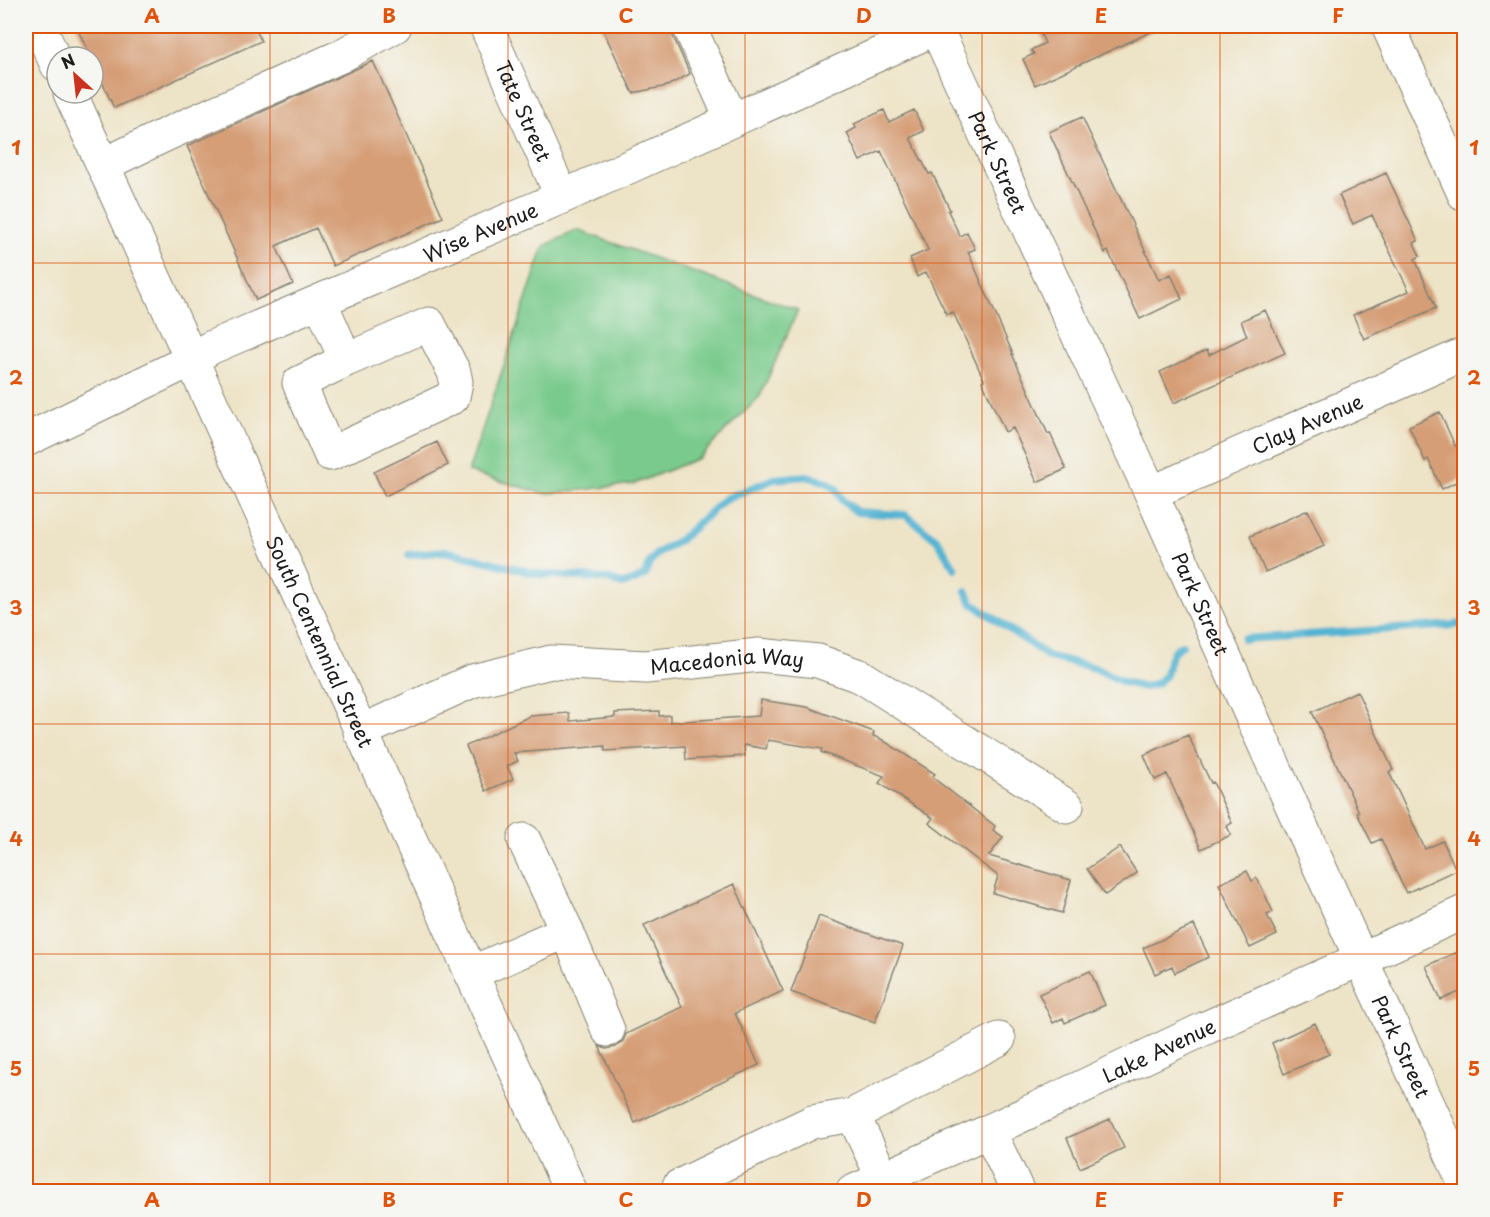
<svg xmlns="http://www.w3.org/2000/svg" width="1490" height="1217" font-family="'Playpen Sans',sans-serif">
<rect width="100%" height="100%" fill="#f6f6f2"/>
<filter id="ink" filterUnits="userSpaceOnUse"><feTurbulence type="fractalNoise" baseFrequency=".0167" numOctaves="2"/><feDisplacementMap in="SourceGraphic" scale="12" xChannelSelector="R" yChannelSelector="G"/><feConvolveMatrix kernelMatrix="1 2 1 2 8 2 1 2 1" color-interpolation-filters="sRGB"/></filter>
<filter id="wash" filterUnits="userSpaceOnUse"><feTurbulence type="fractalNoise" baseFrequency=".008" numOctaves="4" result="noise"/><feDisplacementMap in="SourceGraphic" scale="24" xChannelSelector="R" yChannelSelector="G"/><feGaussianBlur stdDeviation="1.35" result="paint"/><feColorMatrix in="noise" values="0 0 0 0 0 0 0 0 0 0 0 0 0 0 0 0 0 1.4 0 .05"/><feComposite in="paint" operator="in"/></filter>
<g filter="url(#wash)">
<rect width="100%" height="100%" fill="#ede3c6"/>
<path fill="#79ca8c" stroke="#4a7354" stroke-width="1.5" d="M 577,230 L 798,310 L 760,396 L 699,458 L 634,484 L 546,494 L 468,472 L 544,246 Z"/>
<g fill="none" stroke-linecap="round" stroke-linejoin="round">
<path stroke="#52b3d1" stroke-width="8" d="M 409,555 L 445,551 L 539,574 L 608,579 L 622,584 L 633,581 L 645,575 L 649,564 L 657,554 L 681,539 L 725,499 L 774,479 L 806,476 L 827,482 L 836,489 L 842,500 L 857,512 L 906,515 L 938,541 L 955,569
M 966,591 L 972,603 L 1049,657 L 1095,668 L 1123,682 L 1145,687 L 1157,683 L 1166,675 L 1169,661 L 1174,651 L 1182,645
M 1244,639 L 1455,625 L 1464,623"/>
</g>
<g id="blocks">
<path fill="#d59e77" d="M 76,26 L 254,26 L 261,41 L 114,108 L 93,62 L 93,57 L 91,57 Z
M 601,26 L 670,26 L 672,34 L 690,74 L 667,86 L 633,93 Z
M 1063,26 L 1164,26 L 1035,85 L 1023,59 L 1034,54 L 1031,50 L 1045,43 L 1041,35 Z
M 373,61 L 443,217 L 333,266 L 316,228 L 276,246 L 293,284 L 256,300 L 187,146 Z
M 884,110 L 889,122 L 914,110 L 924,131 L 910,138 L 929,174 L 932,173 L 950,210 L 948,211 L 960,236 L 967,232 L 975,249 L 968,252 L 1013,354 L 1012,354 L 1048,434 L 1050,433 L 1066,469 L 1037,482 L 1013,428 L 1005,432 L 982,381 L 984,380 L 953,312 L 947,315 L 926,272 L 917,277 L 910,258 L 928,250 L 881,151 L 860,161 L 847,133 L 856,128 L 854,124 Z
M 1082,117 L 1159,280 L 1171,274 L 1182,299 L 1140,319 L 1108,251 L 1105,253 L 1049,132 Z
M 1386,173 L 1418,241 L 1414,243 L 1420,256 L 1415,259 L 1436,308 L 1364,339 L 1353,315 L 1409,291 L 1372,215 L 1353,224 L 1339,195 Z
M 1265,310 L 1285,353 L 1174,403 L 1160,372 L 1207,350 L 1209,355 L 1247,336 L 1241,321 Z
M 1440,412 L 1455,446 L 1464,441 L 1464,478 L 1442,489 L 1428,459 L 1425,461 L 1409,426 Z
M 437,442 L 448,465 L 385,496 L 374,472 Z
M 1308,510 L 1324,546 L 1265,572 L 1250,536 Z
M 1357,691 L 1393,770 L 1389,772 L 1425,849 L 1443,841 L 1456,870 L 1406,893 L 1381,839 L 1372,843 L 1357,813 L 1359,812 L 1312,712 Z
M 761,700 L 807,707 L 874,732 L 873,736 L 881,739 L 935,774 L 932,777 L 995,826 L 993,830 L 1003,837 L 989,856 L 1071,880 L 1062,913 L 993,893 L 998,876 L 929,823 L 933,818 L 879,783 L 884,776 L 821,752 L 822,749 L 768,740 L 766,749 L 744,745 L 745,756 L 686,760 L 685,746 L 605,751 L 605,746 L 514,753 L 518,761 L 507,766 L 513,779 L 486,791 L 466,746 L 530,716 L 569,713 L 570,721 L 615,717 L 615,713 L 659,711 L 659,716 L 670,715 L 670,722 L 759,716 Z
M 1188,735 L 1211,783 L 1213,782 L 1232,823 L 1227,826 L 1231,835 L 1201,849 L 1167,774 L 1155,780 L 1144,755 Z
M 1120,847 L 1137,873 L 1105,895 L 1087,869 Z
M 1247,871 L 1252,881 L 1257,878 L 1273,912 L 1267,915 L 1277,935 L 1250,948 L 1219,884 Z
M 734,884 L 783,991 L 735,1013 L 759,1065 L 635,1123 L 599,1046 L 606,1049 L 616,1047 L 623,1041 L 626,1034 L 682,1007 L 644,925 Z
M 819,916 L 903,946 L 875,1022 L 791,992 Z
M 1194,925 L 1209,957 L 1175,973 L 1172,966 L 1155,974 L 1143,948 Z
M 1457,952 L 1464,970 L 1464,990 L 1441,1000 L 1426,966 Z
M 1090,971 L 1105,1005 L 1065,1023 L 1063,1018 L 1053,1023 L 1039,994 Z
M 1315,1023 L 1329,1054 L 1284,1074 L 1272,1043 Z
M 1110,1119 L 1124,1148 L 1080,1168 L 1067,1138 Z"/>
</g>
</g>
<g filter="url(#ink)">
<use href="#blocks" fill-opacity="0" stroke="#848071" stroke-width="1.5"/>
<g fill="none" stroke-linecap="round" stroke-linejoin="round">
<g stroke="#848071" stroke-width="35">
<g id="minor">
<path d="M 39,26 L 57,65"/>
<path id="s1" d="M 486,26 L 562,197"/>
<path d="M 689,26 L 732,120"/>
<path id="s2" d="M 935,26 L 1151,493 L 1361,959 L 1464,1182"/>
<path d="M 1388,26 L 1464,194"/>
<path id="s3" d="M 70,93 L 571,1192"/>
<path d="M 103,165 L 165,135 L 339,57 L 395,26"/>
<path d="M 320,301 L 346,360 L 299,383 L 330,454 L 453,397 L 456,382 L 454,372 L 429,324 L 346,360"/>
<path id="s4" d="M 26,440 L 191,360 L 210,348 L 562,197 L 917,37 L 935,26"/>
<path id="s5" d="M 1151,493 L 1464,354"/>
<path id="s6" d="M 360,732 L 472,681 L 551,662 L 646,667 L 759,655 L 818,661 L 862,677 L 1067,806"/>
<path d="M 524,840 L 567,931"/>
<path d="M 471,973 L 567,931 L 608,1030"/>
<path d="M 853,1115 L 999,1039"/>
<path d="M 989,1131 L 1018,1192"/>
<path d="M 679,1186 L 812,1122 L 853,1115 L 883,1178"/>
<path id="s7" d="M 852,1192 L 989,1131 L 1208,1027 L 1361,959 L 1464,912"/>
</g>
</g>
<use href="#minor" stroke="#fff" stroke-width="33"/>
</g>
</g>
<path fill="none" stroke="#de560d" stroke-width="1.5" stroke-opacity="0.55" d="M 270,26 L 270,1192M 508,26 L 508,1192M 745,26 L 745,1192M 982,26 L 982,1192M 1220,26 L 1220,1192M 26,263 L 1464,263M 26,493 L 1464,493M 26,724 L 1464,724M 26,954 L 1464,954"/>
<g text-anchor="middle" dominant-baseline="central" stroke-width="5" stroke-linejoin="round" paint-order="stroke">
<g font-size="20" fill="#1c1c1c" stroke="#f6f6f2">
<text stroke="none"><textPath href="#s1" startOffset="93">Tate Street</textPath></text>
<text stroke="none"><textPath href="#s2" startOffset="150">Park Street</textPath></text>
<text stroke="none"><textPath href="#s4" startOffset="500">Wise Avenue</textPath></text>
<text stroke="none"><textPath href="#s5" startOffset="171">Clay Avenue</textPath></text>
<text stroke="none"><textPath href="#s2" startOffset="636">Park Street</textPath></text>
<text stroke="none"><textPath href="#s3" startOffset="603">South Centennial Street</textPath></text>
<text stroke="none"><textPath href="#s6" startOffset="381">Macedonia Way</textPath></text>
<text stroke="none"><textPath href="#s2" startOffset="1122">Park Street</textPath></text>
<text stroke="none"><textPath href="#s7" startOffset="338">Lake Avenue</textPath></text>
</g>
</g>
<rect width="1490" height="1217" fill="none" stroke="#f6f6f2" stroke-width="66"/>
<g transform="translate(75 75) rotate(333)"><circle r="28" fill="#f6f6f2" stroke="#9f9f9c" stroke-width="1.5"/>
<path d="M0-4.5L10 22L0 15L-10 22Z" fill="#c8321e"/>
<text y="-9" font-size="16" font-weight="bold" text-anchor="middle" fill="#1c1c1c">N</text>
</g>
<rect x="33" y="33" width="1424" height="1151" fill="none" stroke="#de560d" stroke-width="2"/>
<g font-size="20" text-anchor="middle" font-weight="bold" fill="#de560d">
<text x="152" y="23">A</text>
<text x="389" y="23">B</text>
<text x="626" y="23">C</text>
<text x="864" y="23">D</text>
<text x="1101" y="23">E</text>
<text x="1338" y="23">F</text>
<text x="16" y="155">1</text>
<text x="1474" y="155">1</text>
<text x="16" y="385">2</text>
<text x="1474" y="385">2</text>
<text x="16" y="615">3</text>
<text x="1474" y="615">3</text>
<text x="16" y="846">4</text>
<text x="1474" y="846">4</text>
<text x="16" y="1076">5</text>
<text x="1474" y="1076">5</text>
<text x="152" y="1207">A</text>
<text x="389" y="1207">B</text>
<text x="626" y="1207">C</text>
<text x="864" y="1207">D</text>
<text x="1101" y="1207">E</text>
<text x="1338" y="1207">F</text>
</g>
</svg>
